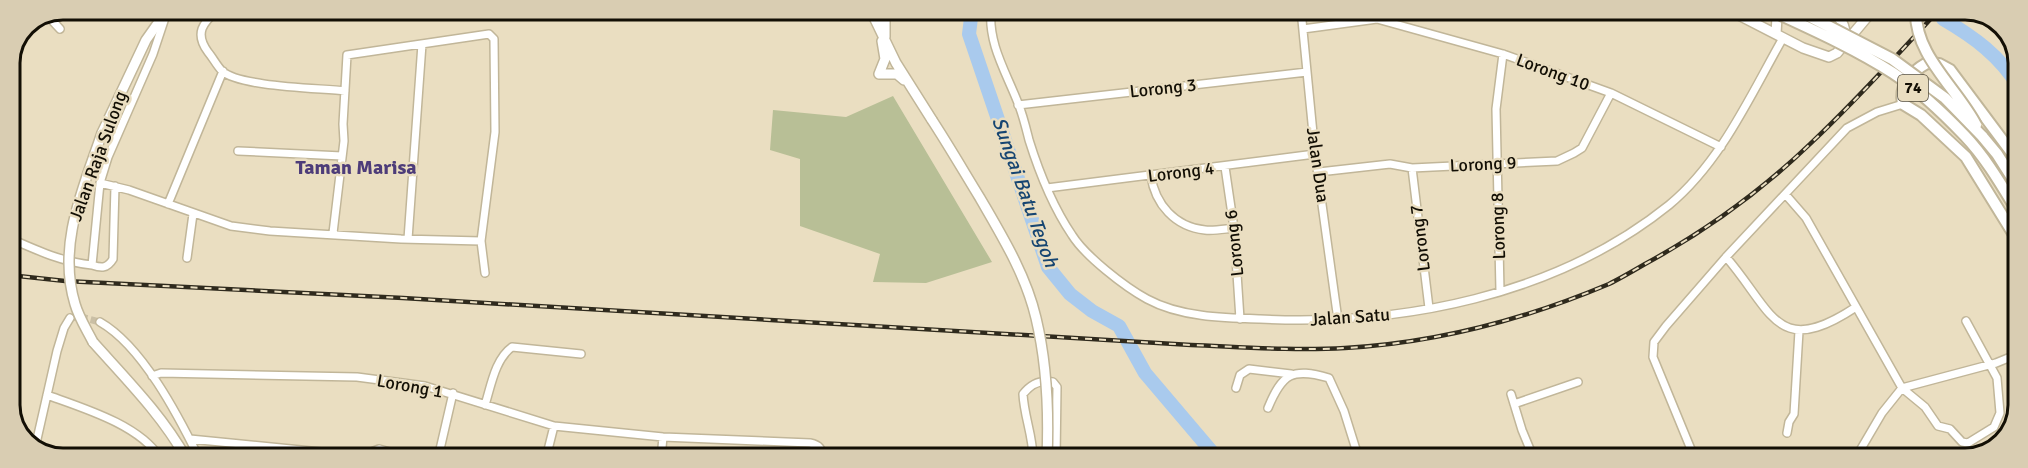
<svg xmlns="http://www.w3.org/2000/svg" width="2028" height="468" font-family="Signika,sans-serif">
<rect width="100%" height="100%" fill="#eadec1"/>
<path fill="#b8bf96" d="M 893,96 L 992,262 L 926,283 L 873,282 L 880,254 L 800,226 L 800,159 L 770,150 L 773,110 L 846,117 Z"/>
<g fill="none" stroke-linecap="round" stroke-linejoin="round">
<path stroke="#a9caed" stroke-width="14" d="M 972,10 L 969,34 L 1048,267 L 1070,294 L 1092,311 L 1119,326 L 1145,373 L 1218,459
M 1943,19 C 1974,37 2000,56 2019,87"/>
<path stroke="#cabfa5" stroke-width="7" stroke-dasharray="7 3.5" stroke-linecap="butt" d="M 70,318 L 81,317 L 100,322"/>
<g stroke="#c1b699" stroke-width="10">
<path id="street" d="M 218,9 C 203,23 194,33 208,52 C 213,58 217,66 222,71 C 240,87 318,88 345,91
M 991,10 C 988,44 1006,72 1018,103 C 1023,115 1026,128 1029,140 C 1039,172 1053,207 1072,235 C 1085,256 1125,287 1147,299 C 1180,317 1223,318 1260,319 C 1401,326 1556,296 1669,205 C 1721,162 1750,96 1783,38
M 1301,10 L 1315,154 L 1338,320
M 47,15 L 60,29
M 1303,29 L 1377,19 L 1503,54 L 1611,93 L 1721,147
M 1018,105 L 1307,72
M 238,151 L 342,156
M 1225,167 L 1234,228 L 1240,319
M 1412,168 L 1429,308
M 1319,172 L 1390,164 L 1412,168 L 1557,161 L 1574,153 L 1582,148 L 1611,93
M 1151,176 C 1155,204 1175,227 1205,230 C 1214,231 1224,229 1234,228
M 100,183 L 129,190 L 231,226 L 270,231 L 401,239 L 481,241
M 1047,188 L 1315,154
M 1786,195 L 1806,218 L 1902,388 L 1925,407 L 1938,426 L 1950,429 L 1962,442 L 1968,443 L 1994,427 L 2000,413 L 1997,378 L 1966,321
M 168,204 L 223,71
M 333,233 L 344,141 L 343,124 L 347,55 L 489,34 L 494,39 L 495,132 L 481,241 L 485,273
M 9,238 C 36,250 62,262 92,265 L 100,183 L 108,157 L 153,54 L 166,15 L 150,9
M 408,239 L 422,44
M 1726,257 C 1773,311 1776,360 1856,307
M 187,258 L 193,214
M 92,265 C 101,268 107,269 113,259 L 115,186
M 1500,291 L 1496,109 L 1503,54
M 100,322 C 142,346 178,415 199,458
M 152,376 L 161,373 L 357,377 L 425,386 L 554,426 L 663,437 L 810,443 C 820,445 822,449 823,458
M 1236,388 L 1240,375 L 1249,369 L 1291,374
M 1511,394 L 1522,430 L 1534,459
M 47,395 C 83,408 140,425 160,458
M 1514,404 L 1578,382
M 485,405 C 491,386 495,359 512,347 L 581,354
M 1268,408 C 1282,374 1292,367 1329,378 L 1344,411 L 1359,459
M 1787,433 L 1789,422 L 1794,414 L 1799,331
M 190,439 L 361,456 L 379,449 L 412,458
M 35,448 L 57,351 L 64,328 L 70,318
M 438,458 L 453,393
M 546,458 L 554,426
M 661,458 L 663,437
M 1033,458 C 1033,436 1024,416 1023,394 C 1031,384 1040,379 1053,382 L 1057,387 L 1056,458
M 1695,459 L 1653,357 L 1654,342 L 1666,326 L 1726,257 L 1847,128 L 1877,112 L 1903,104
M 1855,459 L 1882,413 L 1902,388 L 1996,363 L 2018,354"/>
</g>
<g stroke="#c1b699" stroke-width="12">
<path id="secondary" d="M 870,9 L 896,63 L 932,120
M 885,9 L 885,37
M 1729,10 L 1803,48 L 1829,57 L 1837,53 L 1873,10
M 1828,10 C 1842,17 1845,25 1846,40
M 1836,14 L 1867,10
M 1776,34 L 1777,17 L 1779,10
M 882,41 L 885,59 L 879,74 L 897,74 L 904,80
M 102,133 L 146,40 L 168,9
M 93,342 C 126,379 162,415 186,458"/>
</g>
<g stroke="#c1b699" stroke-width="14">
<path id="primary" d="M 1982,136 L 1997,154 L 2018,187
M 2018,241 L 1966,157 L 1921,115 L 1903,104 C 1899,85 1911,72 1927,63 L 1939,64 L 1950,70 L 2018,161"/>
</g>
<use href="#street" stroke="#fff" stroke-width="7"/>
<use href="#secondary" stroke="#fff" stroke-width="9"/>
<use href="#primary" stroke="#fff" stroke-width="10"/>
<g stroke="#2f2a1d" stroke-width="4.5">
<path id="rail" d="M 9,275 L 65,281 L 403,298 L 1191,345 C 1242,347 1294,351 1345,348 C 1436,343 1526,319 1609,284 C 1621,278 1633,271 1645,264 C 1704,232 1761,191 1810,144 C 1855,102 1897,55 1939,10"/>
</g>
<use href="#rail" stroke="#eadec1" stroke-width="2" stroke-dasharray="7" stroke-linecap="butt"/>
<g stroke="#c1b699" stroke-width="12" stroke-linecap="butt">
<path id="secondary-bridge" d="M 932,120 C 949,146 964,172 980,198 C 1002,236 1026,275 1036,318 C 1047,364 1049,411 1047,458
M 93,342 C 87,330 79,318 75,304 C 57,245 83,189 102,133"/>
</g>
<g stroke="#c1b699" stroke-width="14" stroke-linecap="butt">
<path id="primary-bridge" d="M 1770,10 C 1811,29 1854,48 1893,73 C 1919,90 1944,114 1965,136 C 1986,158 2002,186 2018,212
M 1797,10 L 1892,59 L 1945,98 L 1982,136
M 1916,10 C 1914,55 1957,88 1976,125"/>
</g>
<use href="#secondary-bridge" stroke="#fff" stroke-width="9"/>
<use href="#primary-bridge" stroke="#fff" stroke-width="10"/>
</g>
<g text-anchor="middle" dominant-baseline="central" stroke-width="5" stroke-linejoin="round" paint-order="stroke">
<rect fill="#eadec1" stroke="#544d3d" stroke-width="1.5" x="1898" y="75" width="30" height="26" rx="4.5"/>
<g font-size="16" font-weight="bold" fill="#130f05">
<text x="1913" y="88">74</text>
</g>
<g font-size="18" fill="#130f05" stroke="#eadec1">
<text transform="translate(1553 72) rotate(20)">Lorong 10</text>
<text transform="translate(1163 88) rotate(-6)">Lorong 3</text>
<text transform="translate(98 156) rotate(-70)">Jalan Raja Sulong</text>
<text transform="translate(1483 164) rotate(-3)">Lorong 9</text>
<text transform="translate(1318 165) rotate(82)">Jalan Dua</text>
<text transform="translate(1181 172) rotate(-7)">Lorong 4</text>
<text transform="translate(1498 226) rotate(-92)">Lorong 8</text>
<text transform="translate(1420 238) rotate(-97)">Lorong 7</text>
<text transform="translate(1234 243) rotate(-96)">Lorong 6</text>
<text transform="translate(1350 317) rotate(-4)">Jalan Satu</text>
<text transform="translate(410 386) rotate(10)">Lorong 1</text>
</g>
<g font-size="20" font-weight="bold" fill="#4d3c79" stroke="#eadec1">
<text x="356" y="167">Taman Marisa</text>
</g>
<g font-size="20" font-style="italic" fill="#164571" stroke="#eadec1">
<text transform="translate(1025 192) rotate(70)">Sungai Batu Tegoh</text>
</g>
</g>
<path d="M0 0H2028V468H0ZM63 20H1965A43 43 0 0 1 2008 63V405A43 43 0 0 1 1965 448H63A43 43 0 0 1 20 405V63A43 43 0 0 1 63 20Z" fill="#d9cdb2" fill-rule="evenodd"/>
<path fill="none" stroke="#130f05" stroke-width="3" d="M63 20H1965A43 43 0 0 1 2008 63V405A43 43 0 0 1 1965 448H63A43 43 0 0 1 20 405V63A43 43 0 0 1 63 20Z"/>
</svg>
